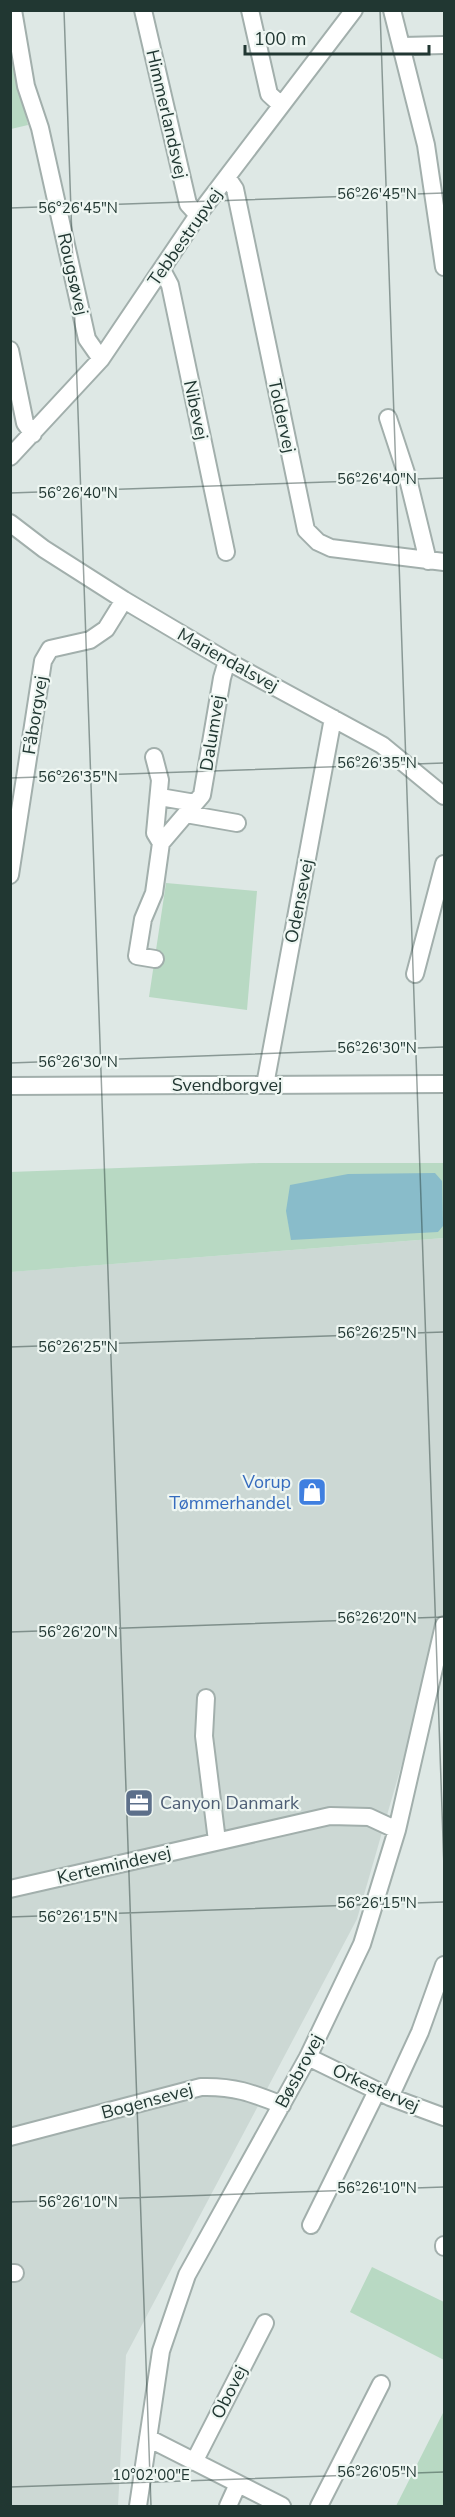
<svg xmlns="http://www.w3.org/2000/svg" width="455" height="2517" font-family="'Nunito Sans',sans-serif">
<rect width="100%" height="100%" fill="#dee8e5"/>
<path fill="#ccd8d4" d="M 444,1238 L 444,1618 L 357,1919 L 126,2355 L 118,2506 L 11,2506 L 10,1272 Z"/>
<path fill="#b8d9c3" d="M 10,45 L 28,125 L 11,129 L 10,129 Z
M 166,883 L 257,891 L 247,1010 L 149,997 Z
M 259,1163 L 444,1163 L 444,1238 L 11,1272 L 10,1172 Z
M 372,2267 L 444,2302 L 444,2360 L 350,2312 Z
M 444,2411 L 444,2506 L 396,2506 Z"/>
<path fill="#89bcca" d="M 435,1173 L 442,1181 L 443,1226 L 438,1232 L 291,1240 L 286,1211 L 290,1185 L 348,1174 Z"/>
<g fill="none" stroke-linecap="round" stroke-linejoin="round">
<g stroke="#a2afac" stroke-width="20">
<path id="minor" d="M 13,10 L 26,86 L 40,128 L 87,339 L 101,359
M 143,10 L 188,204 L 198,215
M 250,10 L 269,94 L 281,105
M 392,10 L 426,145 L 444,267
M 403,46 L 444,45
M 227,177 L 235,189 L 306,530 L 318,542 L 331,548 L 444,562
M 162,270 L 170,285 L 226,552
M 10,350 L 25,423 L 33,434
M 388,418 L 408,479 L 428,561
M 10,457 L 101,359 L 198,215 L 354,10
M 10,523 L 44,549 L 124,600 L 227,661 L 382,745 L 444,796
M 154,757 L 160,780 L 155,833 L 161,843
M 160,797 L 195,803
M 186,814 L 237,823
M 10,875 L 43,661 L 50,649 L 90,640 L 106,629 L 124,600
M 155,959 L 137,956 L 143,919 L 154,893 L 161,843 L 202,795 L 222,678 L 227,661
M 415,974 L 444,864
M 265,1085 L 333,718
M 10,1086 L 444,1084
M 206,1698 L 204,1736 L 217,1841
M 10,1889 L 330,1816 L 369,1817 L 397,1830
M 308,2057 L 390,2097 L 444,2117
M 390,2097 L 420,2032 L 444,1965
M 10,2137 L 201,2087 C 234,2086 252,2093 282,2105
M 311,2225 L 377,2091
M 444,2247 L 444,2245
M 10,2273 L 15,2273
M 148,2438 L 282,2506
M 194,2462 L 265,2323
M 138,2506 L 161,2351 L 187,2275 L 308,2057 L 362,1944 L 397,1830 L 444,1625
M 228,2506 L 238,2484
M 319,2506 L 381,2384"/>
</g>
<use href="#minor" stroke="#fff" stroke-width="16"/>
</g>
<path fill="none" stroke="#213732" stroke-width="1.5" stroke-opacity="0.45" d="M 64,10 L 151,2506M 380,10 L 444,1868M 10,208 L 444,193M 10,493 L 444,478M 10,778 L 444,763M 10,1063 L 444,1047M 10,1347 L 444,1332M 10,1632 L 444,1617M 10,1917 L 444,1902M 10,2202 L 444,2187M 10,2487 L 444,2472"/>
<defs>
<g id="shop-square" transform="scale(1.5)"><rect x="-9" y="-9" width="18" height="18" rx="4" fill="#3f7fe0" stroke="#eef6f2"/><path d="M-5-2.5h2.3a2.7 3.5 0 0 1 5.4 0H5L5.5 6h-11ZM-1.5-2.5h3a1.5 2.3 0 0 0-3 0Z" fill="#fff"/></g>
<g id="office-square" transform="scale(1.5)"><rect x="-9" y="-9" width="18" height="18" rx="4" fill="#5c6f8a" stroke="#eef6f2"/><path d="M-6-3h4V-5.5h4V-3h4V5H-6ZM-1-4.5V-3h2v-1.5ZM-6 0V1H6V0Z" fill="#fff"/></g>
</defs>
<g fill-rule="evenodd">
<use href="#shop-square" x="312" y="1492"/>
<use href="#office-square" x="139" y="1803"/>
</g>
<g text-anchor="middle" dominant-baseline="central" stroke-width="4.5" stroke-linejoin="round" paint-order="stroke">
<g font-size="18" fill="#213732" stroke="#eef6f2">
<text transform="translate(167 114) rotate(77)">Himmerlandsvej</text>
<text transform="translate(185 237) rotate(-55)">Tebbestrupvej</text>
<text transform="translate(73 274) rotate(77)">Rougsøvej</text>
<text transform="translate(196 410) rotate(78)">Nibevej</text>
<text transform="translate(282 416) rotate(78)">Toldervej</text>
<text transform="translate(228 660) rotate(29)">Mariendalsvej</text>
<text transform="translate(35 715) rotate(-81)">Fåborgvej</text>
<text transform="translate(212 733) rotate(-81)">Dalumvej</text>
<text transform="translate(299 901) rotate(-79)">Odensevej</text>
<text x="227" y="1085">Svendborgvej</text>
<text transform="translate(114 1865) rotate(-13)">Kertemindevej</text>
<text transform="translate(299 2071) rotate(-62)">Bøsbrovej</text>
<text transform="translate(376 2088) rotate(24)">Orkestervej</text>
<text transform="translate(147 2101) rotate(-15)">Bogensevej</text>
<text transform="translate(229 2392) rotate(-63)">Obovej</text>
</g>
<g font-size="18" fill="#366cbe" stroke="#eef6f2" text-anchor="end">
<text x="291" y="1482">Vorup<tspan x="291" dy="21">Tømmerhandel</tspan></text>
</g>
<g font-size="18" fill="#4e5e75" stroke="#eef6f2" text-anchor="start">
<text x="160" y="1803">Canyon Danmark</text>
</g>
</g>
<g font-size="15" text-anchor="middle" fill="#213732" stroke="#eef6f2" stroke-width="4.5" stroke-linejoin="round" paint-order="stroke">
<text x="377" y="199">56°26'45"N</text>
<text x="78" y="213">56°26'45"N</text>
<text x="377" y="484">56°26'40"N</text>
<text x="78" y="498">56°26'40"N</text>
<text x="377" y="768">56°26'35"N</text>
<text x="78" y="782">56°26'35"N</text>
<text x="377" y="1053">56°26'30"N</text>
<text x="78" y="1067">56°26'30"N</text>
<text x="377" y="1338">56°26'25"N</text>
<text x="78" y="1352">56°26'25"N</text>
<text x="377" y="1623">56°26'20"N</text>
<text x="78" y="1637">56°26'20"N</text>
<text x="377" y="1908">56°26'15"N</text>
<text x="78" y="1922">56°26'15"N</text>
<text x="377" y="2193">56°26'10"N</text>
<text x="78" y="2207">56°26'10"N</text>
<text x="377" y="2477">56°26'05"N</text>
<text x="151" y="2480">10°02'00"E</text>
</g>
<rect width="455" height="2517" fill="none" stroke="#213732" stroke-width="24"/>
<path d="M245 45v9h184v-9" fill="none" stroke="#213732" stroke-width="3"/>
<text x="254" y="45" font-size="18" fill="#213732" stroke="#eef6f2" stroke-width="4.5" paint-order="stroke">100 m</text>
</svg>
